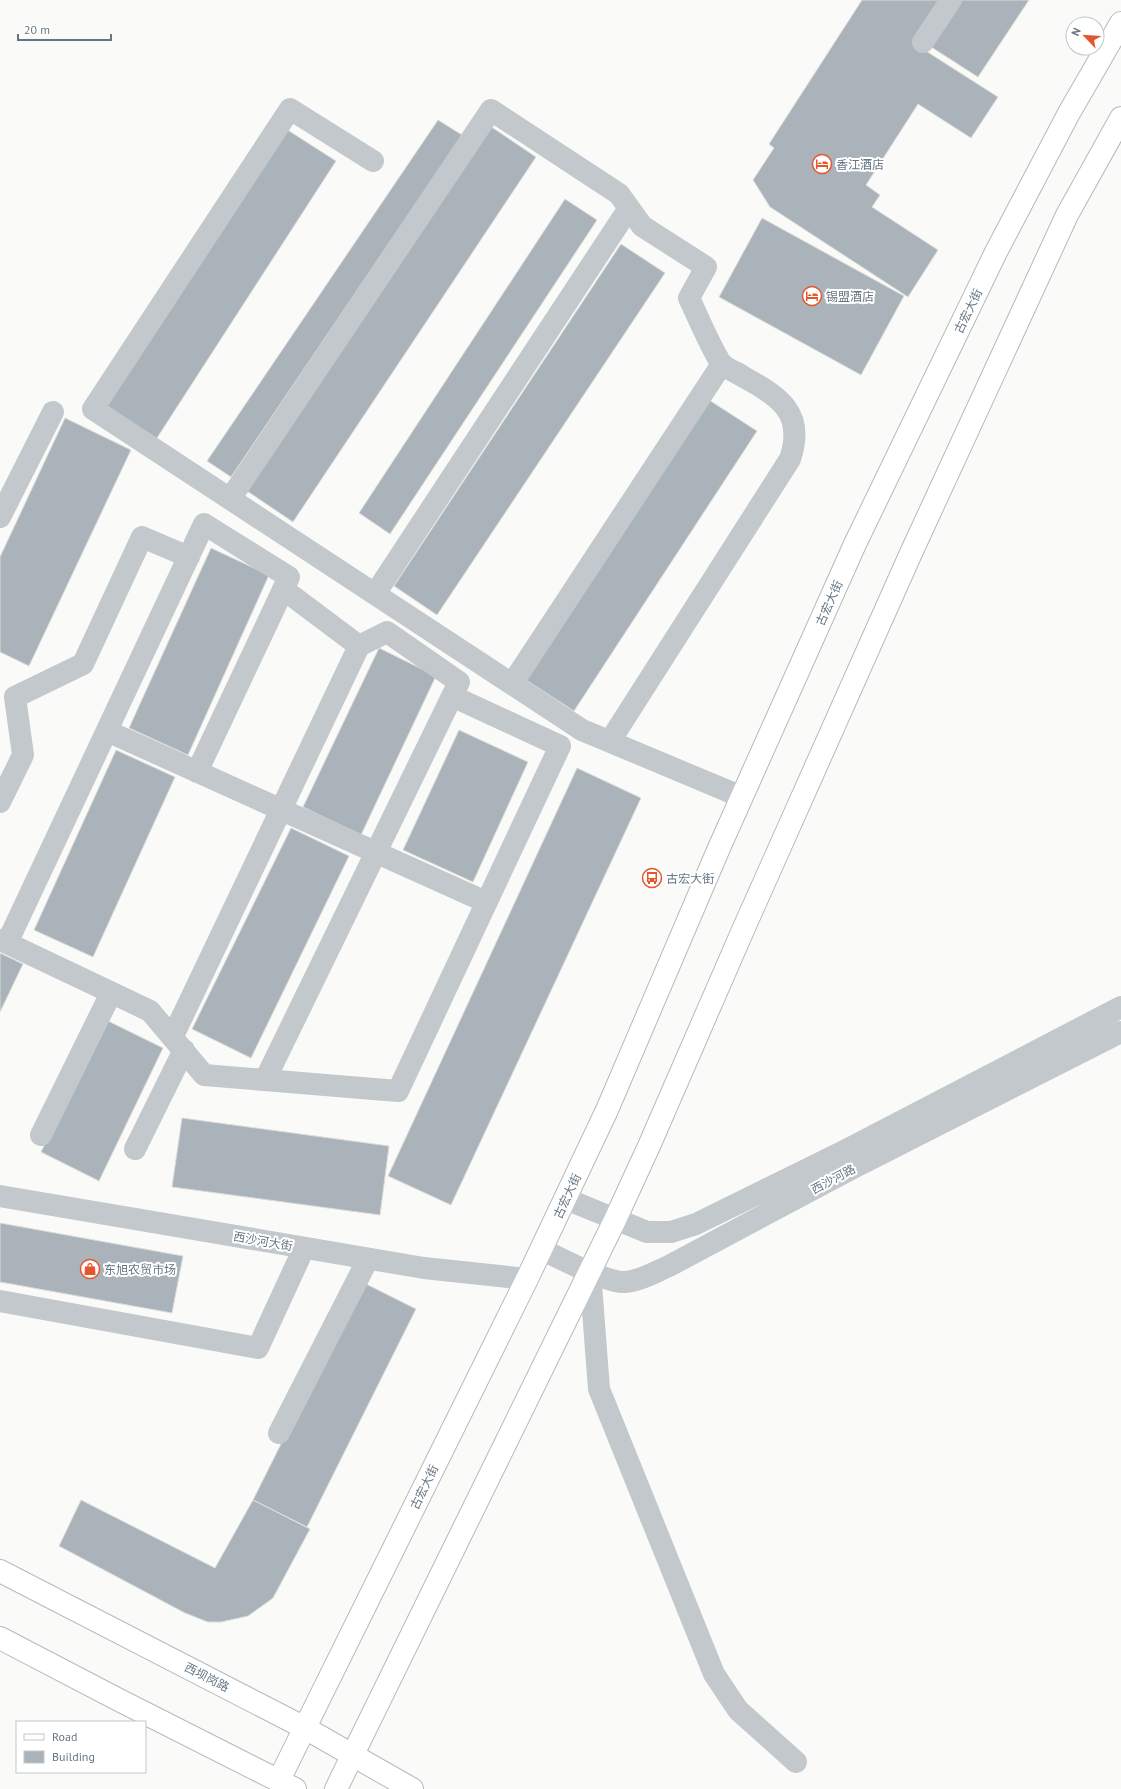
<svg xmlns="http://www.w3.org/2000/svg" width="1121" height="1789" font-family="'PT Sans','Noto Sans SC',sans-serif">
<rect width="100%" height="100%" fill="#fafaf8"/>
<path fill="#aab3b9" stroke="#dcdcda" d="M 862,0 L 948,0 L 918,46 L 998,97 L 971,138 L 918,104 L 866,185 L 880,195 L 872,207 L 938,250 L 908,297 L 770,207 L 753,180 L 774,148 L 769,144 Z
M 954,0 L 1029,0 L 978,77 L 925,43 Z
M 438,120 L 462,135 L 231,477 L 207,461 Z
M 490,126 L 536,157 L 293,522 L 247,491 Z
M 286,129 L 336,161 L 155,441 L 104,408 Z
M 565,199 L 597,220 L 390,534 L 359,513 Z
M 762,218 L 904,296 L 861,375 L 719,297 Z
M 621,244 L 665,273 L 437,615 L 394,586 Z
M 709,400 L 757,431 L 574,711 L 526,680 Z
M 65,418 L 131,450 L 29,666 L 0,652 L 0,557 Z
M 211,548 L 269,575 L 188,755 L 129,728 Z
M 379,648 L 436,676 L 361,835 L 303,807 Z
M 459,730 L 528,762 L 473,882 L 403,850 Z
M 116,750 L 175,777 L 93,957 L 34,930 Z
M 577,768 L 641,798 L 451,1205 L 388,1176 Z
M 291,828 L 349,856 L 251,1058 L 192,1029 Z
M 0,953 L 23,964 L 0,1012 Z
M 106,1020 L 163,1048 L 99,1181 L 41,1152 Z
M 182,1118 L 389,1146 L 380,1215 L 172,1187 Z
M 0,1223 L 183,1256 L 172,1313 L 0,1282 Z
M 362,1282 L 416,1309 L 307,1527 L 253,1500 Z
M 81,1500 L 215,1568 L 253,1500 L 310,1529 L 273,1598 L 248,1616 L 221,1622 L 208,1622 L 185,1613 L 59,1546 Z"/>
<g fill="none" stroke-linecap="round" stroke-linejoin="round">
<g stroke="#b5babe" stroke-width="24">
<path id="major" d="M 0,1571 L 305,1728 L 412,1789
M 0,1638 L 119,1700 L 295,1789
M 279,1780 L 527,1279 L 607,1110 L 719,848 L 855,544 L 996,252 L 1069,113 L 1121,23
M 336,1789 L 615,1220 L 649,1146 L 743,930 L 911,553 L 1067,215 L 1121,118"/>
</g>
<path stroke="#c3c8cc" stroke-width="22" d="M 923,42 L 951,0
M 373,161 L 290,109 L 93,409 L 582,730 L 742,797
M 230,499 L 491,110 L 619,194 L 642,226 L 706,267 L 689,298 C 698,317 710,346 721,363 C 725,368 736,372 742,376 C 778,396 806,412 790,459 L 610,741
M 0,517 L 53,412
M 375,594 L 629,208
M 512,684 L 722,364
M 107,731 L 486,902
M 0,802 L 23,755 L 15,697 L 83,664 L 142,537 L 189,557
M 0,940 L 7,943 L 204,524 L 289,577 L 197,772
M 7,943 L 150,1011 L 204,1075 L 398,1091 L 560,746 L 452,696
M 173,1036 L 359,646 L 283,589
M 265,1080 L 459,682 L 387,632 L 359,646
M 41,1135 L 111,993
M 135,1149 L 184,1050
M 0,1196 L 424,1268 L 527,1279
M 566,1199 L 647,1232 L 671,1232 L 696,1224 L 846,1150 L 1121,1007
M 541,1249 C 560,1258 606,1283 625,1282 C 640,1281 655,1272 669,1266 L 849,1170 L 1121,1032
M 590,1271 L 599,1389 L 714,1674 L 738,1710 L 796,1762
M 0,1301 L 258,1348 L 304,1248
M 279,1433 L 368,1259"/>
<use href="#major" stroke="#fff" stroke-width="22"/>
</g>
<defs>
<g id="hotel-ring" transform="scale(1)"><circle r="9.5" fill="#fff" stroke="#e4572e" stroke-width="1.5"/><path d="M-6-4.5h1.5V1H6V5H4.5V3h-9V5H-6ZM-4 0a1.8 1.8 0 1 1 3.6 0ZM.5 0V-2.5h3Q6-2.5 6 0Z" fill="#e4572e"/></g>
<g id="bus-ring" transform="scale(1)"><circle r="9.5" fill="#fff" stroke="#e4572e" stroke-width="1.5"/><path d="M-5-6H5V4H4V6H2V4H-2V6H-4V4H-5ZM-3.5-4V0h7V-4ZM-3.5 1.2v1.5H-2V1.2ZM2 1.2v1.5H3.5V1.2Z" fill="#e4572e"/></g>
<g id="shop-ring" transform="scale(1)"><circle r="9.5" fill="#fff" stroke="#e4572e" stroke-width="1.5"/><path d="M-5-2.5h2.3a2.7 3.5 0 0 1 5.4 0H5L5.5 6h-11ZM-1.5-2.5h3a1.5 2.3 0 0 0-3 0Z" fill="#e4572e"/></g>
</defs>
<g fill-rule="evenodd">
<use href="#hotel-ring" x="822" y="164"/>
<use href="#hotel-ring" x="812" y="296"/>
<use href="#bus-ring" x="652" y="878"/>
<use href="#shop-ring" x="90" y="1269"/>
</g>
<g text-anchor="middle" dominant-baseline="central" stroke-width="4" stroke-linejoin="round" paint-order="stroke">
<g font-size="12" fill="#657683" stroke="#fff" text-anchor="start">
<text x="836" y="164">香江酒店</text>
<text x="826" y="296">锡盟酒店</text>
<text x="666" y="878">古宏大街</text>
<text x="104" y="1269">东旭农贸市场</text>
</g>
<g font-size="12" fill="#657683" stroke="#fff">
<text transform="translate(968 311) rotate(-64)">古宏大街</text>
<text transform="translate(829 603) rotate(-66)">古宏大街</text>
<text transform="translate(833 1179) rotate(-28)">西沙河路</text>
<text transform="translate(567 1196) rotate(-65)">古宏大街</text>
<text transform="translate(263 1241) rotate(10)">西沙河大街</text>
<text transform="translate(424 1487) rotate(-64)">古宏大街</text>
<text transform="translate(207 1677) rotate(27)">西坝岗路</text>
</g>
</g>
<rect x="16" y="1721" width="130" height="52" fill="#ffffff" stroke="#c1c8cd"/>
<rect x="24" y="1734" width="20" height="6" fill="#ffffff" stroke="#c1c8cd"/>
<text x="52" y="1741" font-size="12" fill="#657683">Road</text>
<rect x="24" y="1751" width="20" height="12" fill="#aab3b9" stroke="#c1c8cd"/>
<text x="52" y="1761" font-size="12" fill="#657683">Building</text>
<g transform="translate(1085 36) rotate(295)"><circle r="19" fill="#ffffff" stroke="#c1c8cd"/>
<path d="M0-3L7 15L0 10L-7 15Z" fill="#e4572e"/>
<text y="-6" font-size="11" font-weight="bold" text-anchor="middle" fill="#657683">N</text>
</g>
<path d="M18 34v6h93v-6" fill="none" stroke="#657683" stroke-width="2"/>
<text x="24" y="34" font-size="12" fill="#657683" stroke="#ffffff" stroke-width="3" paint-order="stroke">20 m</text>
</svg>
